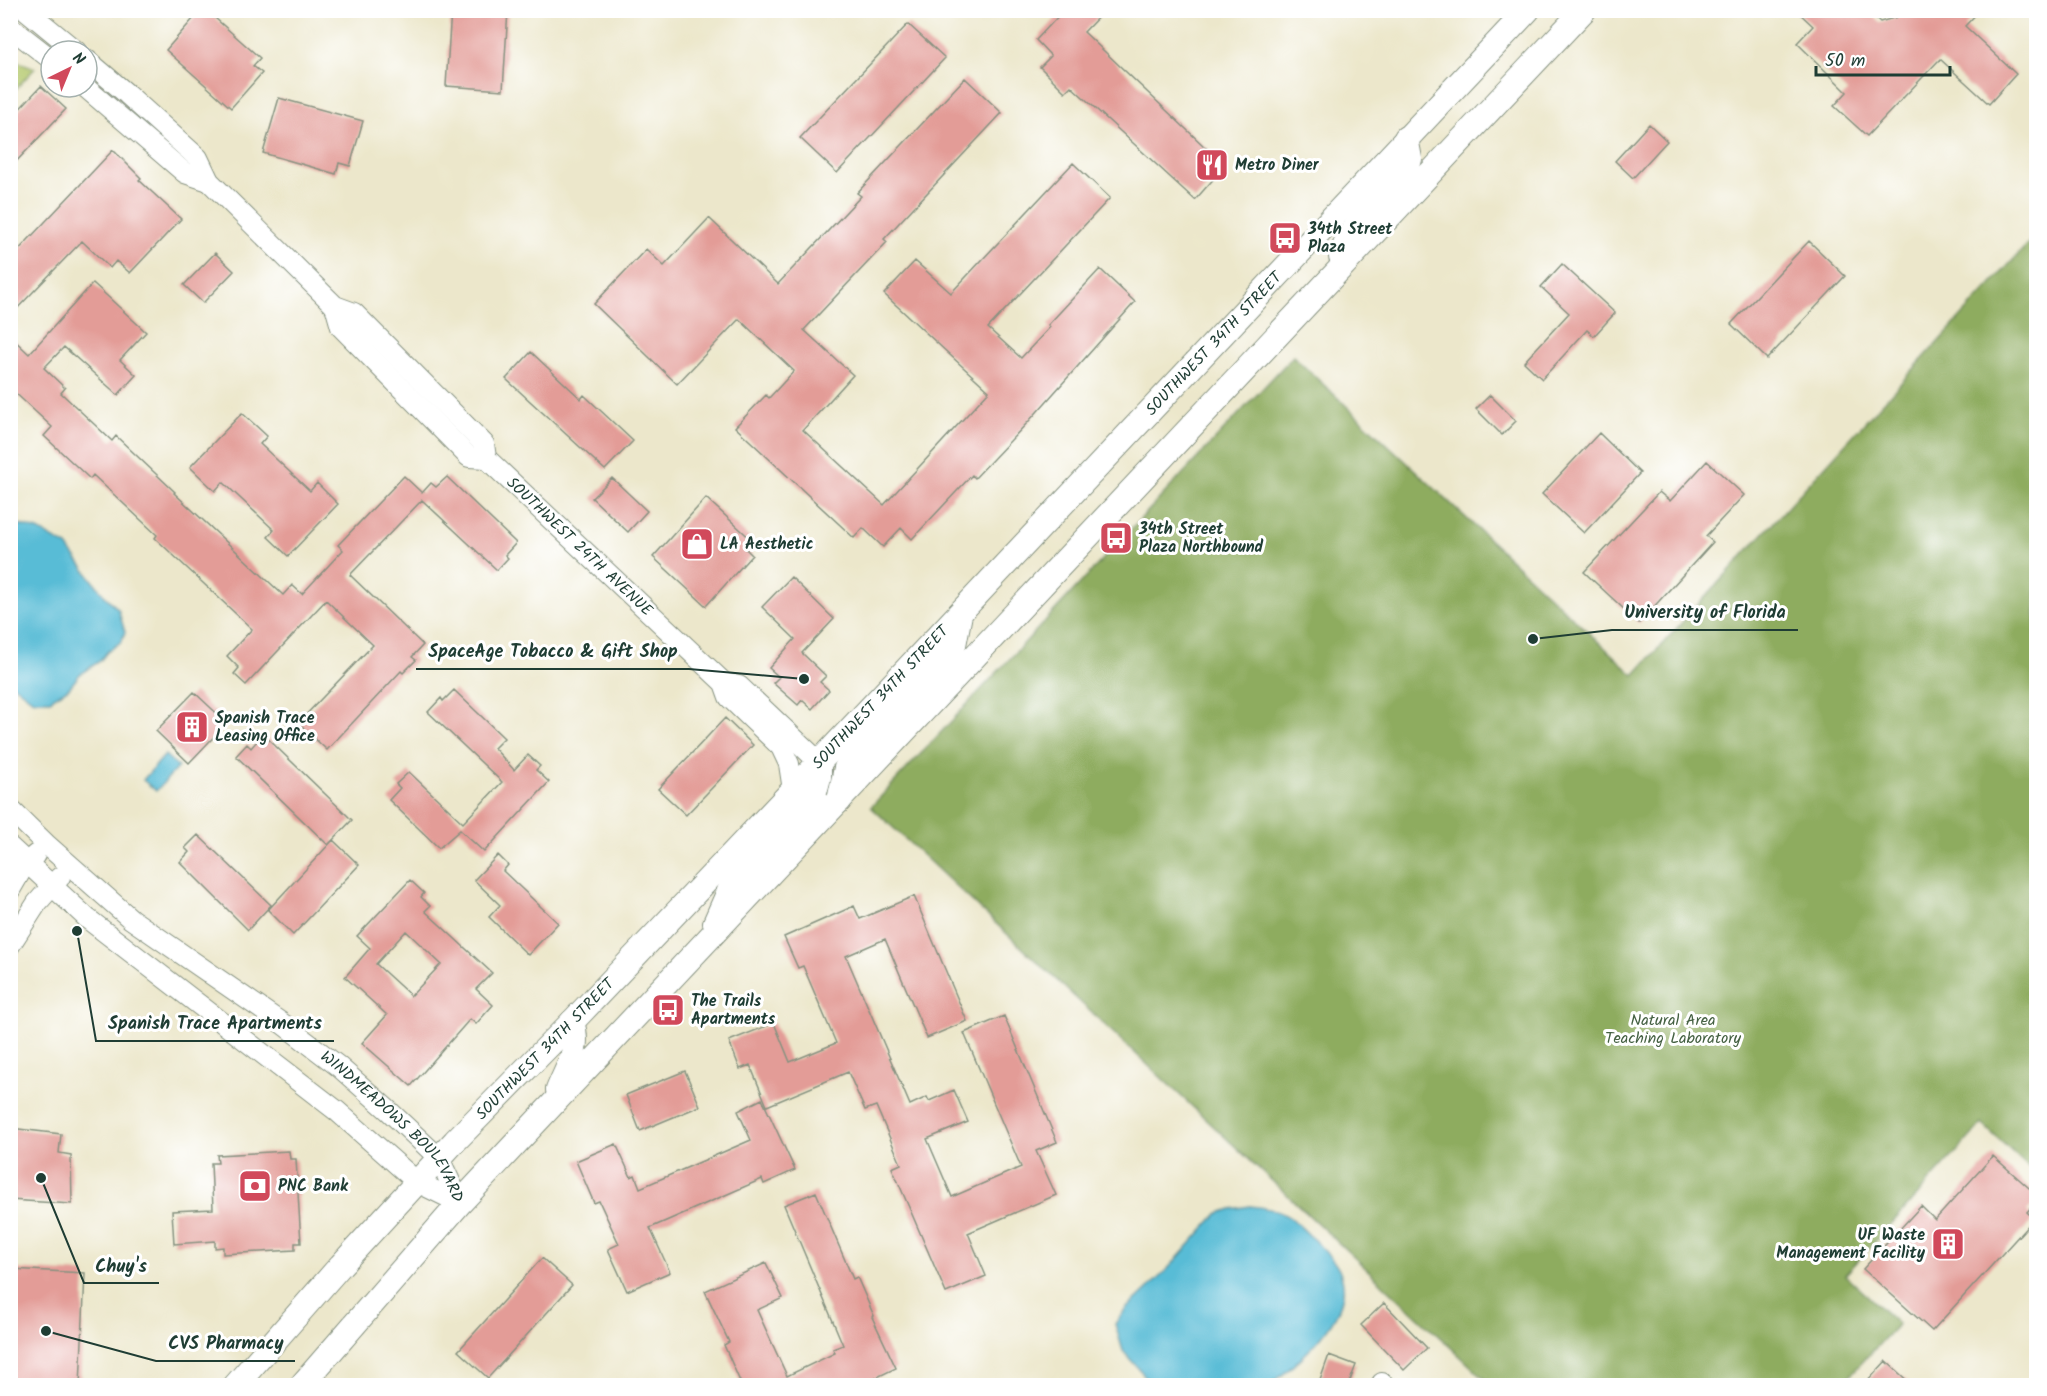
<svg xmlns="http://www.w3.org/2000/svg" width="2047" height="1396" font-family="Kalam,sans-serif">
<rect width="100%" height="100%" fill="#fff"/>
<filter id="ink" filterUnits="userSpaceOnUse"><feTurbulence type="fractalNoise" baseFrequency=".0167" numOctaves="2"/><feDisplacementMap in="SourceGraphic" scale="12" xChannelSelector="R" yChannelSelector="G"/><feConvolveMatrix kernelMatrix="1 2 1 2 8 2 1 2 1" color-interpolation-filters="sRGB"/></filter>
<filter id="wash" filterUnits="userSpaceOnUse"><feTurbulence type="fractalNoise" baseFrequency=".008" numOctaves="4" result="noise"/><feDisplacementMap in="SourceGraphic" scale="24" xChannelSelector="R" yChannelSelector="G"/><feGaussianBlur stdDeviation="1.35" result="paint"/><feColorMatrix in="noise" values="0 0 0 0 0 0 0 0 0 0 0 0 0 0 0 0 0 1.4 0 .05"/><feComposite in="paint" operator="in"/></filter>
<g filter="url(#wash)">
<rect width="100%" height="100%" fill="#ece7cb"/>
<path fill="#b3c76a" stroke="#69824f" stroke-width="1.5" d="M 11,59 L 35,68 L 11,94 L 10,59 Z"/>
<path fill="#8eac5e" stroke="#567449" stroke-width="1.5" d="M 2036,235 L 2036,1174 L 1982,1124 L 1845,1275 L 1898,1324 L 1841,1385 L 1491,1385 L 871,807 L 1293,356 L 1634,675 Z"/>
<path fill="#58bcd6" stroke="#3c7c85" stroke-width="1.5" d="M 10,522 L 38,530 L 67,546 L 104,595 L 118,609 L 125,632 L 122,641 L 107,652 L 100,661 L 80,674 L 69,688 L 50,700 L 33,700 L 11,683 Z
M 165,755 L 178,767 L 156,791 L 143,780 Z
M 1250,1206 C 1285,1209 1293,1218 1316,1242 C 1325,1252 1337,1262 1341,1275 C 1356,1315 1297,1363 1270,1385 L 1153,1385 L 1123,1351 L 1115,1324 L 1126,1309 L 1165,1272 L 1217,1214 L 1231,1209 Z"/>
<g id="blocks">
<path fill="#e39c97" fill-rule="evenodd" d="M 201,10 L 206,10 L 260,58 L 253,66 L 262,73 L 231,108 L 166,50 Z
M 451,10 L 508,10 L 503,90 L 446,86 Z
M 1064,10 L 1105,10 L 1084,32 L 1225,166 L 1195,200 L 1071,86 L 1065,92 L 1040,67 L 1051,56 L 1036,40 Z
M 1796,10 L 1867,10 L 1880,22 L 1897,17 L 1903,10 L 1980,10 L 1965,26 L 2016,74 L 1989,104 L 1940,59 L 1867,136 L 1834,106 L 1847,92 L 1797,43 L 1813,26 Z
M 908,24 L 945,58 L 837,173 L 800,138 Z
M 965,78 L 1002,113 L 884,239 L 887,242 L 804,330 L 853,375 L 803,430 L 884,505 L 989,391 L 884,294 L 915,261 L 951,293 L 1073,163 L 1110,198 L 988,328 L 1021,358 L 1050,327 L 1048,325 L 1100,269 L 1135,302 L 1029,421 L 975,478 L 972,475 L 912,539 L 901,528 L 883,547 L 863,528 L 854,538 L 735,427 L 766,395 L 769,398 L 794,371 L 739,319 L 677,384 L 594,304 L 646,249 L 664,266 L 709,218 L 778,284 L 861,196 L 857,193 Z
M 41,86 L 66,109 L 10,168 L 10,119 Z
M 279,98 L 363,121 L 350,166 L 339,163 L 336,174 L 263,153 Z
M 1649,124 L 1667,141 L 1633,178 L 1615,161 Z
M 113,150 L 141,178 L 139,180 L 181,219 L 130,273 L 116,261 L 110,268 L 82,241 L 10,316 L 10,259 Z
M 1809,241 L 1845,276 L 1767,359 L 1731,324 Z
M 215,253 L 234,271 L 203,303 L 184,285 Z
M 1562,264 L 1615,313 L 1594,336 L 1587,330 L 1542,379 L 1524,362 L 1569,313 L 1541,287 Z
M 93,283 L 146,332 L 120,360 L 136,375 L 118,395 L 64,347 L 44,368 L 65,388 L 61,393 L 112,441 L 116,436 L 175,492 L 174,493 L 283,595 L 292,585 L 302,594 L 343,550 L 338,545 L 404,476 L 422,493 L 431,483 L 436,487 L 447,477 L 516,543 L 505,555 L 508,558 L 497,570 L 422,500 L 350,575 L 423,645 L 412,657 L 416,660 L 403,673 L 401,671 L 327,750 L 298,723 L 373,645 L 326,600 L 246,685 L 234,674 L 239,668 L 227,656 L 252,629 L 155,538 L 157,535 L 93,475 L 90,479 L 44,436 L 52,427 L 10,388 L 10,336 L 29,354 Z
M 531,352 L 581,399 L 584,395 L 633,441 L 605,470 L 506,379 Z
M 1490,395 L 1516,421 L 1502,435 L 1476,409 Z
M 242,413 L 267,436 L 260,444 L 310,491 L 317,483 L 338,504 L 288,556 L 268,537 L 274,530 L 223,482 L 215,491 L 190,467 Z
M 1599,433 L 1640,473 L 1584,533 L 1542,494 Z
M 1707,461 L 1744,495 L 1706,536 L 1713,542 L 1639,623 L 1584,572 L 1659,492 L 1670,501 Z
M 612,478 L 647,511 L 628,532 L 592,498 Z
M 706,498 L 753,541 L 746,549 L 752,555 L 706,606 L 653,557 Z
M 791,577 L 834,619 L 802,653 L 826,676 L 820,682 L 829,690 L 812,709 L 802,700 L 798,705 L 773,683 L 779,677 L 769,668 L 795,639 L 762,607 Z
M 454,690 L 504,738 L 494,748 L 514,770 L 528,755 L 540,766 L 536,770 L 549,782 L 484,852 L 460,830 L 439,848 L 389,800 L 400,788 L 396,784 L 409,772 L 463,823 L 502,782 L 428,712 L 441,698 L 443,701 Z
M 194,692 L 227,723 L 189,763 L 156,731 Z
M 725,718 L 753,745 L 686,815 L 658,789 Z
M 263,734 L 352,820 L 328,845 L 236,756 L 247,744 L 251,748 Z
M 198,835 L 271,905 L 248,930 L 180,862 L 189,852 L 185,848 Z
M 333,840 L 359,865 L 293,935 L 268,910 Z
M 498,855 L 508,865 L 503,871 L 558,923 L 528,955 L 489,917 L 500,905 L 474,880 Z
M 410,880 L 424,893 L 421,897 L 430,906 L 425,911 L 492,973 L 476,989 L 493,1005 L 476,1024 L 470,1019 L 411,1086 L 362,1043 L 387,1015 L 345,977 L 370,948 L 357,936 ZM 406,931 L 441,964 L 411,996 L 376,964 Z
M 914,896 L 967,1021 L 927,1038 L 885,939 L 846,956 L 910,1105 L 927,1097 L 929,1101 L 954,1090 L 968,1122 L 927,1139 L 952,1197 L 1021,1167 L 964,1033 L 1004,1016 L 1057,1142 L 1036,1151 L 1056,1195 L 968,1233 L 986,1276 L 946,1293 L 892,1168 L 901,1164 L 876,1106 L 865,1110 L 848,1072 L 767,1106 L 750,1065 L 740,1069 L 729,1041 L 774,1023 L 790,1062 L 836,1043 L 803,966 L 798,968 L 784,937 L 854,906 L 860,919 Z
M 685,1071 L 700,1106 L 640,1131 L 626,1095 Z
M 762,1099 L 795,1170 L 764,1184 L 762,1179 L 650,1228 L 670,1272 L 627,1291 L 608,1249 L 619,1244 L 599,1201 L 594,1203 L 576,1161 L 616,1144 L 631,1177 L 635,1175 L 640,1188 L 751,1140 L 738,1111 Z
M 10,1128 L 61,1134 L 59,1153 L 71,1155 L 72,1204 L 10,1200 Z
M 289,1151 L 290,1159 L 296,1159 L 301,1243 L 295,1243 L 295,1250 L 223,1254 L 223,1247 L 215,1248 L 215,1241 L 174,1244 L 172,1211 L 213,1209 L 211,1163 L 218,1163 L 217,1155 Z
M 1993,1156 L 2037,1195 L 2037,1201 L 2027,1212 L 2034,1219 L 1932,1331 L 1863,1269 L 1921,1206 L 1935,1220 Z
M 816,1192 L 853,1279 L 857,1277 L 874,1316 L 872,1317 L 896,1368 L 859,1386 L 742,1386 L 724,1345 L 729,1342 L 705,1291 L 766,1263 L 783,1298 L 757,1310 L 787,1376 L 835,1353 L 833,1349 L 843,1345 L 784,1205 Z
M 542,1258 L 572,1285 L 488,1378 L 458,1351 Z
M 11,1269 L 85,1273 L 80,1386 L 10,1386 Z
M 1384,1303 L 1427,1348 L 1404,1370 L 1361,1325 Z
M 1329,1355 L 1356,1365 L 1348,1386 L 1318,1386 Z
M 1886,1361 L 1913,1386 L 1863,1386 Z"/>
</g>
</g>
<g filter="url(#ink)">
<use href="#blocks" fill-opacity="0" stroke="#869280" stroke-width="1.5"/>
<g fill="none" stroke-linecap="round" stroke-linejoin="round">
<g stroke="#869280" stroke-width="22">
<g id="minor">
<path d="M 26,10 L 76,51"/>
<path d="M 10,27 L 51,59"/>
<path d="M 87,60 L 127,94 L 198,158 L 209,181 L 335,306 L 354,313 L 484,444 L 486,458"/>
<path d="M 85,87 L 185,173 L 209,181"/>
<path id="s1" d="M 335,306 L 341,327 L 469,457 L 486,458 L 724,683 L 729,697 L 781,747 L 789,764 L 793,790"/>
<path d="M 724,683 L 739,686 L 819,762"/>
<path id="s2" d="M 10,809 L 46,844 L 131,919 L 283,1024 L 338,1066 L 388,1110 L 439,1158 L 460,1203"/>
<path d="M 10,847 L 88,919 L 337,1111 L 417,1182 L 460,1203"/>
<path d="M 10,890 L 21,871 L 35,855"/>
<path d="M 10,945 L 37,903 L 60,877"/>
<path d="M 1381,1386 L 1382,1383"/>
</g>
</g>
<g stroke="#869280" stroke-width="26">
<g id="major">
<path d="M 1341,257 C 1350,219 1388,198 1408,166 L 1410,159 L 1406,138"/>
<path d="M 839,801 L 846,768 L 859,749 L 954,645 L 960,614"/>
<path d="M 715,923 L 730,889 L 814,796 L 819,777 L 819,762"/>
<path d="M 558,1090 C 568,1065 581,1049 572,1022"/>
<path id="s3" d="M 235,1386 L 341,1265 L 455,1141 L 572,1022 L 793,790 L 1528,10"/>
<path d="M 301,1386 L 460,1203 L 518,1141 L 1584,10"/>
</g>
</g>
<use href="#minor" stroke="#fff" stroke-width="20"/>
<use href="#major" stroke="#fff" stroke-width="24"/>
</g>
</g>
<defs>
<g id="restaurant-square" transform="scale(1.725)"><rect x="-9" y="-9" width="18" height="18" rx="4" fill="#d1495b" stroke="#fff"/><path d="M-5-6h1v4h1v-4h1v4h1v-4h1v5L-1.5 .5V6h-2V.5L-5-1ZM5-6V6H3V1.5H1.5Q1.5-4 5-6Z" fill="#fff"/></g>
<g id="bus-square" transform="scale(1.725)"><rect x="-9" y="-9" width="18" height="18" rx="4" fill="#d1495b" stroke="#fff"/><path d="M-5-6H5V4H4V6H2V4H-2V6H-4V4H-5ZM-3.5-4V0h7V-4ZM-3.5 1.2v1.5H-2V1.2ZM2 1.2v1.5H3.5V1.2Z" fill="#fff"/></g>
<g id="shop-square" transform="scale(1.725)"><rect x="-9" y="-9" width="18" height="18" rx="4" fill="#d1495b" stroke="#fff"/><path d="M-5-2.5h2.3a2.7 3.5 0 0 1 5.4 0H5L5.5 6h-11ZM-1.5-2.5h3a1.5 2.3 0 0 0-3 0Z" fill="#fff"/></g>
<g id="building-square" transform="scale(1.725)"><rect x="-9" y="-9" width="18" height="18" rx="4" fill="#d1495b" stroke="#fff"/><path d="M-4-6H4V6H1V3H-1V6H-4ZM-2.5-4.3h1.7v1.8h-1.7ZM.8-4.3h1.7v1.8H.8ZM-2.5-1h1.7V.8h-1.7ZM.8-1h1.7V.8H.8Z" fill="#fff"/></g>
<g id="bank-square" transform="scale(1.725)"><rect x="-9" y="-9" width="18" height="18" rx="4" fill="#d1495b" stroke="#fff"/><path d="M-6-4H6V4H-6ZM0-2.3a2.3 2.3 0 1 0 0 4.6a2.3 2.3 0 1 0 0-4.6Z" fill="#fff"/></g>
</defs>
<g fill-rule="evenodd">
<use href="#restaurant-square" x="1212" y="165"/>
<use href="#bus-square" x="1285" y="238"/>
<use href="#bus-square" x="1116" y="538"/>
<use href="#shop-square" x="697" y="544"/>
<use href="#building-square" x="192" y="727"/>
<use href="#bus-square" x="668" y="1010"/>
<use href="#bank-square" x="255" y="1186"/>
<use href="#building-square" x="1948" y="1244"/>
</g>
<g text-anchor="middle" dominant-baseline="central" stroke-width="6" stroke-linejoin="round" paint-order="stroke">
<g font-size="16" font-weight="bold" fill="#1f3d34" stroke="#fff" text-anchor="start">
<text x="1235" y="165">Metro Diner</text>
<text x="1308" y="229">34th Street<tspan x="1308" dy="18">Plaza</tspan></text>
<text x="1139" y="529">34th Street<tspan x="1139" dy="18">Plaza Northbound</tspan></text>
<text x="720" y="544">LA Aesthetic</text>
<text x="215" y="718">Spanish Trace<tspan x="215" dy="18">Leasing Office</tspan></text>
<text x="691" y="1001">The Trails<tspan x="691" dy="18">Apartments</tspan></text>
<text x="278" y="1186">PNC Bank</text>
<text x="1925" y="1235" text-anchor="end">UF Waste<tspan x="1925" dy="18">Management Facility</tspan></text>
</g>
<g font-size="16" fill="#1f3d34" stroke="#fff">
<text stroke="none"><textPath href="#s3" startOffset="1430">SOUTHWEST 34TH STREET</textPath></text>
<text stroke="none"><textPath href="#s1" startOffset="350">SOUTHWEST 24TH AVENUE</textPath></text>
<text stroke="none"><textPath href="#s3" startOffset="944">SOUTHWEST 34TH STREET</textPath></text>
<text stroke="none"><textPath href="#s3" startOffset="458">SOUTHWEST 34TH STREET</textPath></text>
<text stroke="none"><textPath href="#s2" startOffset="500">WINDMEADOWS BOULEVARD</textPath></text>
</g>
<g font-size="16" fill="#446042" stroke="#fff">
<text x="1673" y="1020">Natural Area<tspan x="1673" dy="18">Teaching Laboratory</tspan></text>
</g>
</g>
<path fill="none" stroke="#1f3d34" stroke-width="2" d="M1533 639L1612 630H1798M804 679L689 669H416M77 931L96 1041H334M41 1178L84 1283H159M46 1331L156 1361H295"/>
<g fill="#1f3d34" stroke="#fff" stroke-width="2">
<circle cx="1533" cy="639" r="6"/>
<circle cx="804" cy="679" r="6"/>
<circle cx="77" cy="931" r="6"/>
<circle cx="41" cy="1178" r="6"/>
<circle cx="46" cy="1331" r="6"/>
</g>
<g font-size="18" text-anchor="middle" font-weight="bold" fill="#1f3d34" stroke="#fff" stroke-width="6" stroke-linejoin="round" paint-order="stroke">
<text x="1705" y="618">University of Florida</text>
<text x="553" y="657">SpaceAge Tobacco &amp; Gift Shop</text>
<text x="215" y="1029">Spanish Trace Apartments</text>
<text x="121" y="1272">Chuy's</text>
<text x="226" y="1349">CVS Pharmacy</text>
</g>
<rect width="2047" height="1396" fill="none" stroke="#fff" stroke-width="36"/>
<g transform="translate(69 69) rotate(43)"><circle r="28" fill="#ffffff" stroke="#a5b1ae" stroke-width="1.5"/>
<path d="M0-4.5L10 22L0 15L-10 22Z" fill="#d1495b"/>
<text y="-9" font-size="16" font-weight="bold" text-anchor="middle" fill="#1f3d34">N</text>
</g>
<path d="M1816 66v9h134v-9" fill="none" stroke="#1f3d34" stroke-width="3"/>
<text x="1825" y="66" font-size="18" fill="#1f3d34" stroke="#ffffff" stroke-width="4.5" paint-order="stroke">50 m</text>
</svg>
